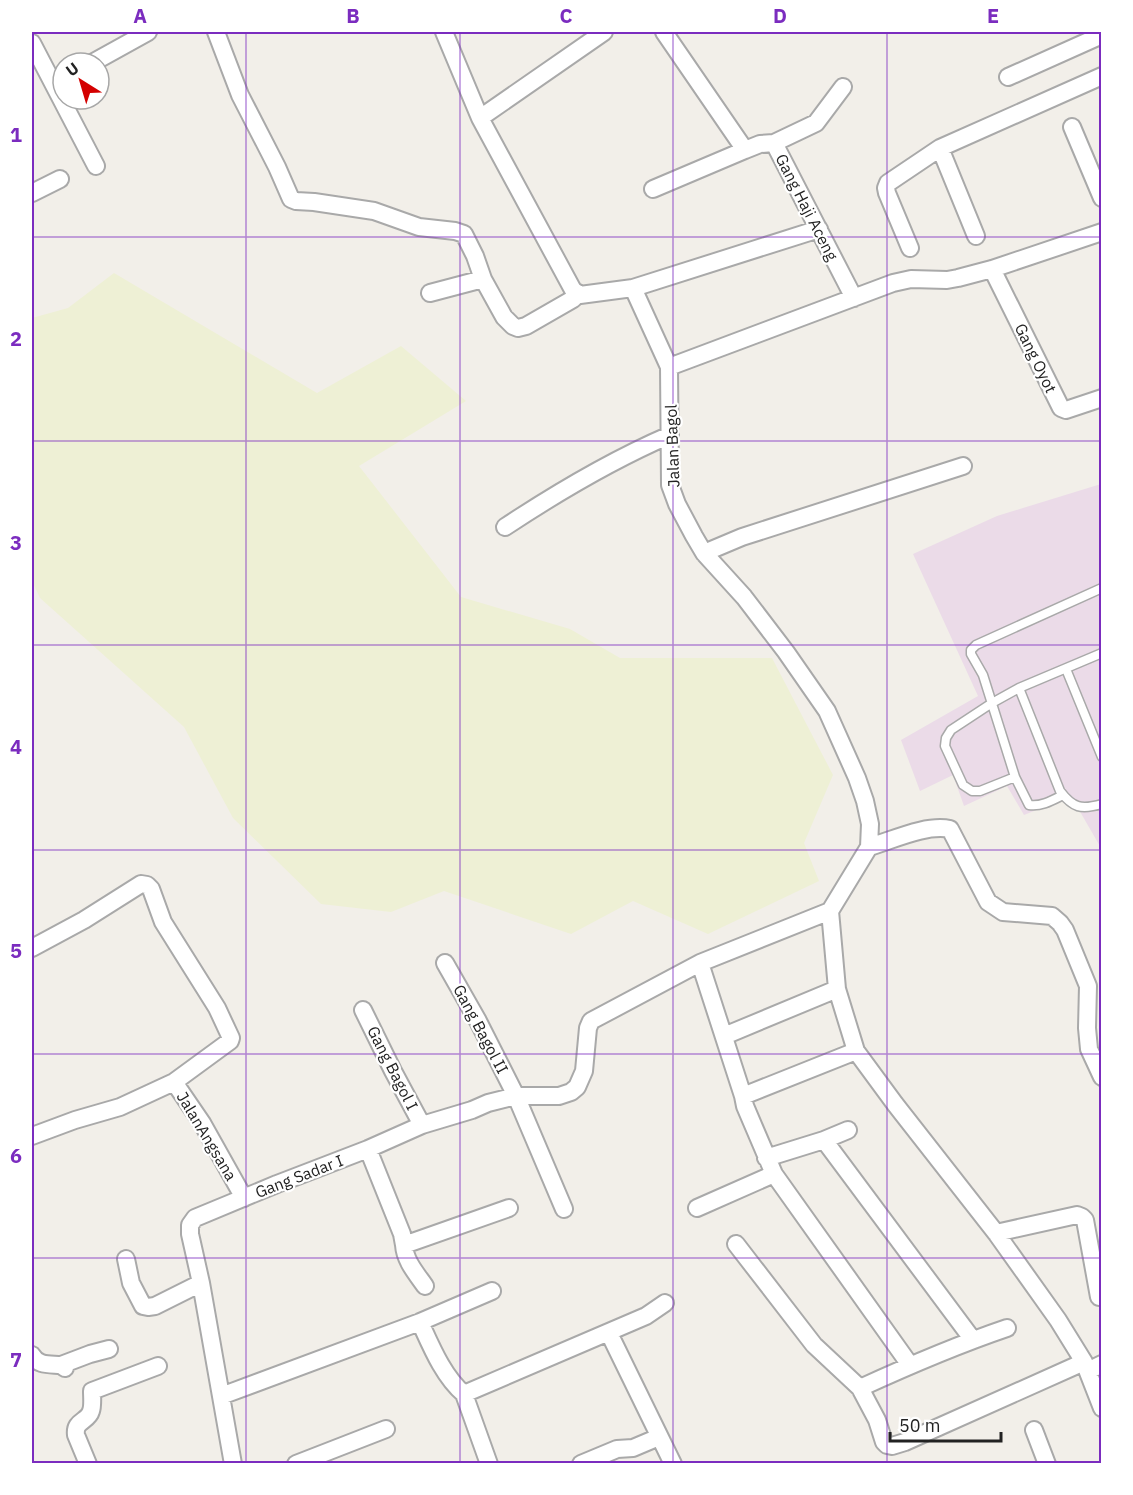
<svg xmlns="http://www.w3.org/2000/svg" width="1133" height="1495" font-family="'IBM Plex Sans',sans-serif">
<rect width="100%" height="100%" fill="#f2efe9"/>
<path fill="#ebdbe8" d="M 1101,484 L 1101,848 L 1071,796 L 1024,815 L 1007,786 L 964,806 L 953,775 L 920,791 L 901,740 L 978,696 L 913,554 L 997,516 Z"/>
<path fill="#eef0d5" d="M 114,273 L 317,393 L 401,346 L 466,401 L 359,466 L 461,597 L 570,629 L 620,658 L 772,658 L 833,775 L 804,843 L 819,881 L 708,934 L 633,901 L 571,934 L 444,891 L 391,912 L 321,904 L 233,818 L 184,727 L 40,598 L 32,581 L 32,318 L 68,308 Z"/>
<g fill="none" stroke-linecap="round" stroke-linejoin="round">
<g stroke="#a9a9a9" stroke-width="11">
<path id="service" d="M 1066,669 L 1102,757
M 1019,688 L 1060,791 C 1073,808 1081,810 1102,804
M 1015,777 L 980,791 L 972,791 L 963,785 L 945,746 L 946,738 L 951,730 L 992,703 L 1019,688 L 1102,653
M 1063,795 C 1053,800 1041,807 1029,805 L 1015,777 L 983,675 L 971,654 L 971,650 L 976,645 L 1102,588"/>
</g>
<g stroke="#a9a9a9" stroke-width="20">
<path id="minor" d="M 216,32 L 240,95 L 277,167 L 291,199 L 296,201 L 314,202 L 374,211 L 419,227 L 455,231 L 464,234 L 475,256 L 483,279 L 504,317 L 513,326 L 518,328 L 526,326 L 573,299 L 578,294
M 444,32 L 480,118 L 573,290 L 580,295 L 633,288 L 669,367 L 670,485 L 677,504 L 694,536 L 704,553 L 744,597 L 786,652 L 827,711 L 857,778 L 865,801 L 870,824 L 869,847 L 830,911
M 664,32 L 745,150 L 760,144 L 774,143 L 854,298
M 32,43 L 96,166
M 92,63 L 148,32
M 1008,77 L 1102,35
M 480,118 L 604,32
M 1072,127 L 1102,198
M 774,143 L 816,123 L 843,87
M 940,148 L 976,236
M 653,189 L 745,150
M 32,193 L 60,179
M 910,248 L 887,193 L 886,188 L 888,183 L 940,148 L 1102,76
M 992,269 L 1061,408 L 1066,410 L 1102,398
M 633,288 L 819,229
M 430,293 L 483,279
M 669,367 L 893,283 L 911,279 L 947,280 L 958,278 L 992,269 L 1102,232
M 505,527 C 558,492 612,460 670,435
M 704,553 L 742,537 L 963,466
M 869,847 C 893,840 926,824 950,829 L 988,902 L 1003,912 L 1052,916 L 1060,923 L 1065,930 L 1088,986 L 1087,1028 L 1089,1049 L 1102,1077
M 830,911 L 837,989 L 856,1051 L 895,1104 L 996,1233 L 1058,1320 L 1084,1362 L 1102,1408
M 32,948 L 84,920 L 141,884 L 147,885 L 151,889 L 163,922 L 217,1008 L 231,1038 L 230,1041 L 174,1082
M 445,963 L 478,1021 L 516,1096 L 564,1209
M 700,963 L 743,1096 L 745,1106 L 774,1174 L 910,1365
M 363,1010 L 393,1071 L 422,1125
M 724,1036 L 837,989
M 743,1096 L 856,1051
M 32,1136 L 75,1120 L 120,1107 L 174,1082 L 202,1123 L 244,1198
M 824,1140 L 973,1340
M 368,1149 L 402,1234 L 404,1245 L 509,1208
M 766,1158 L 824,1140 L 848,1130
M 697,1208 L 774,1174
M 996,1233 L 1077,1215 L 1082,1217 L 1085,1220 L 1099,1297
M 736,1244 L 814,1345 L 860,1388 L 877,1420 L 884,1442 L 887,1445 L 892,1446 L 905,1442 L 1084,1362
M 404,1245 C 405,1261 416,1273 425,1286
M 126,1259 L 131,1283 L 143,1306 L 148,1307 L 155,1306 L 201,1283
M 420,1322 L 492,1291
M 609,1333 L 673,1464
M 32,1355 C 38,1366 49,1364 61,1365 L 65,1368
M 61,1365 L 90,1354 L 109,1349
M 1088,1371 L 1102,1364
M 860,1388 C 908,1366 957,1345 1007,1328
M 464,1394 L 646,1316 L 665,1303
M 221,1396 L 420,1322 C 431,1346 443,1376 464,1394 L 489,1464
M 1034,1430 L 1047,1464
M 88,1464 L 76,1435 C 74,1420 88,1422 91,1411 C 93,1406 92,1397 92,1391 L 158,1366
M 233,1464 L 201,1283 L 190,1234 L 190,1225 L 195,1218 L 277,1184 L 368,1149 L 422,1125 L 472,1110 L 488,1103 L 516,1096 L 559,1096 L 571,1092 L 577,1087 L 584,1071 L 588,1028 L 591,1021 L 700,963 L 830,911
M 296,1464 L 386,1429
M 581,1464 L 617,1449 L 633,1448 L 659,1437"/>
</g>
<use href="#service" stroke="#fff" stroke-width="8"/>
<use href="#minor" stroke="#fff" stroke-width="16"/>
</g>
<path fill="none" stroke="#7b2cbf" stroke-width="1.5" stroke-opacity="0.55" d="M 246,32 L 246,1464M 460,32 L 460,1464M 673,32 L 673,1464M 887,32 L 887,1464M 32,237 L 1102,237M 32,441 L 1102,441M 32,645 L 1102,645M 32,850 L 1102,850M 32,1054 L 1102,1054M 32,1258 L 1102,1258"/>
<g text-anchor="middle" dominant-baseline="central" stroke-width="4.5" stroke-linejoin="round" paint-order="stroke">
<g font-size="16" fill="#222" stroke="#fff">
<text transform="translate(807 207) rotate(63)">Gang Haji Aceng</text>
<text transform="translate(1036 358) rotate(64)">Gang Oyot</text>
<text transform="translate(672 446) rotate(-92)">Jalan Bagol</text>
<text transform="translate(481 1029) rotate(62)">Gang Bagol II</text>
<text transform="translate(393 1068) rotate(63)">Gang Bagol I</text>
<text transform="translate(207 1136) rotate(59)">JalanAngsana</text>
<text transform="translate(299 1176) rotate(-21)">Gang Sadar I</text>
</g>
</g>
<rect width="1133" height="1495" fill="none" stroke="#ffffff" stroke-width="66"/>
<g transform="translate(81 81) rotate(323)"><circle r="28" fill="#ffffff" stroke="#a7a7a7" stroke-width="1.5"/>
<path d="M0-4.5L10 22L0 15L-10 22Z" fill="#d40000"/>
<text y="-9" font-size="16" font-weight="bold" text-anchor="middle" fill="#222222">U</text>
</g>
<path d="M890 1432v9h111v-9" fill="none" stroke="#222222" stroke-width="3"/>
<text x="899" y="1432" font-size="18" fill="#222222" stroke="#ffffff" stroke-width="4.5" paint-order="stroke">50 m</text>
<rect x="33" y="33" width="1067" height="1429" fill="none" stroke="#7b2cbf" stroke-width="2"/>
<g font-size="20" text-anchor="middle" font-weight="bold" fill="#7b2cbf">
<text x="140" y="23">A</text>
<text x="353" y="23">B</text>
<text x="566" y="23">C</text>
<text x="780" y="23">D</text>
<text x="993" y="23">E</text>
<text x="16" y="142">1</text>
<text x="16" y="346">2</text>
<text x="16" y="550">3</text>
<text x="16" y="754">4</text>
<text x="16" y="958">5</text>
<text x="16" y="1163">6</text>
<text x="16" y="1367">7</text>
</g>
</svg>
